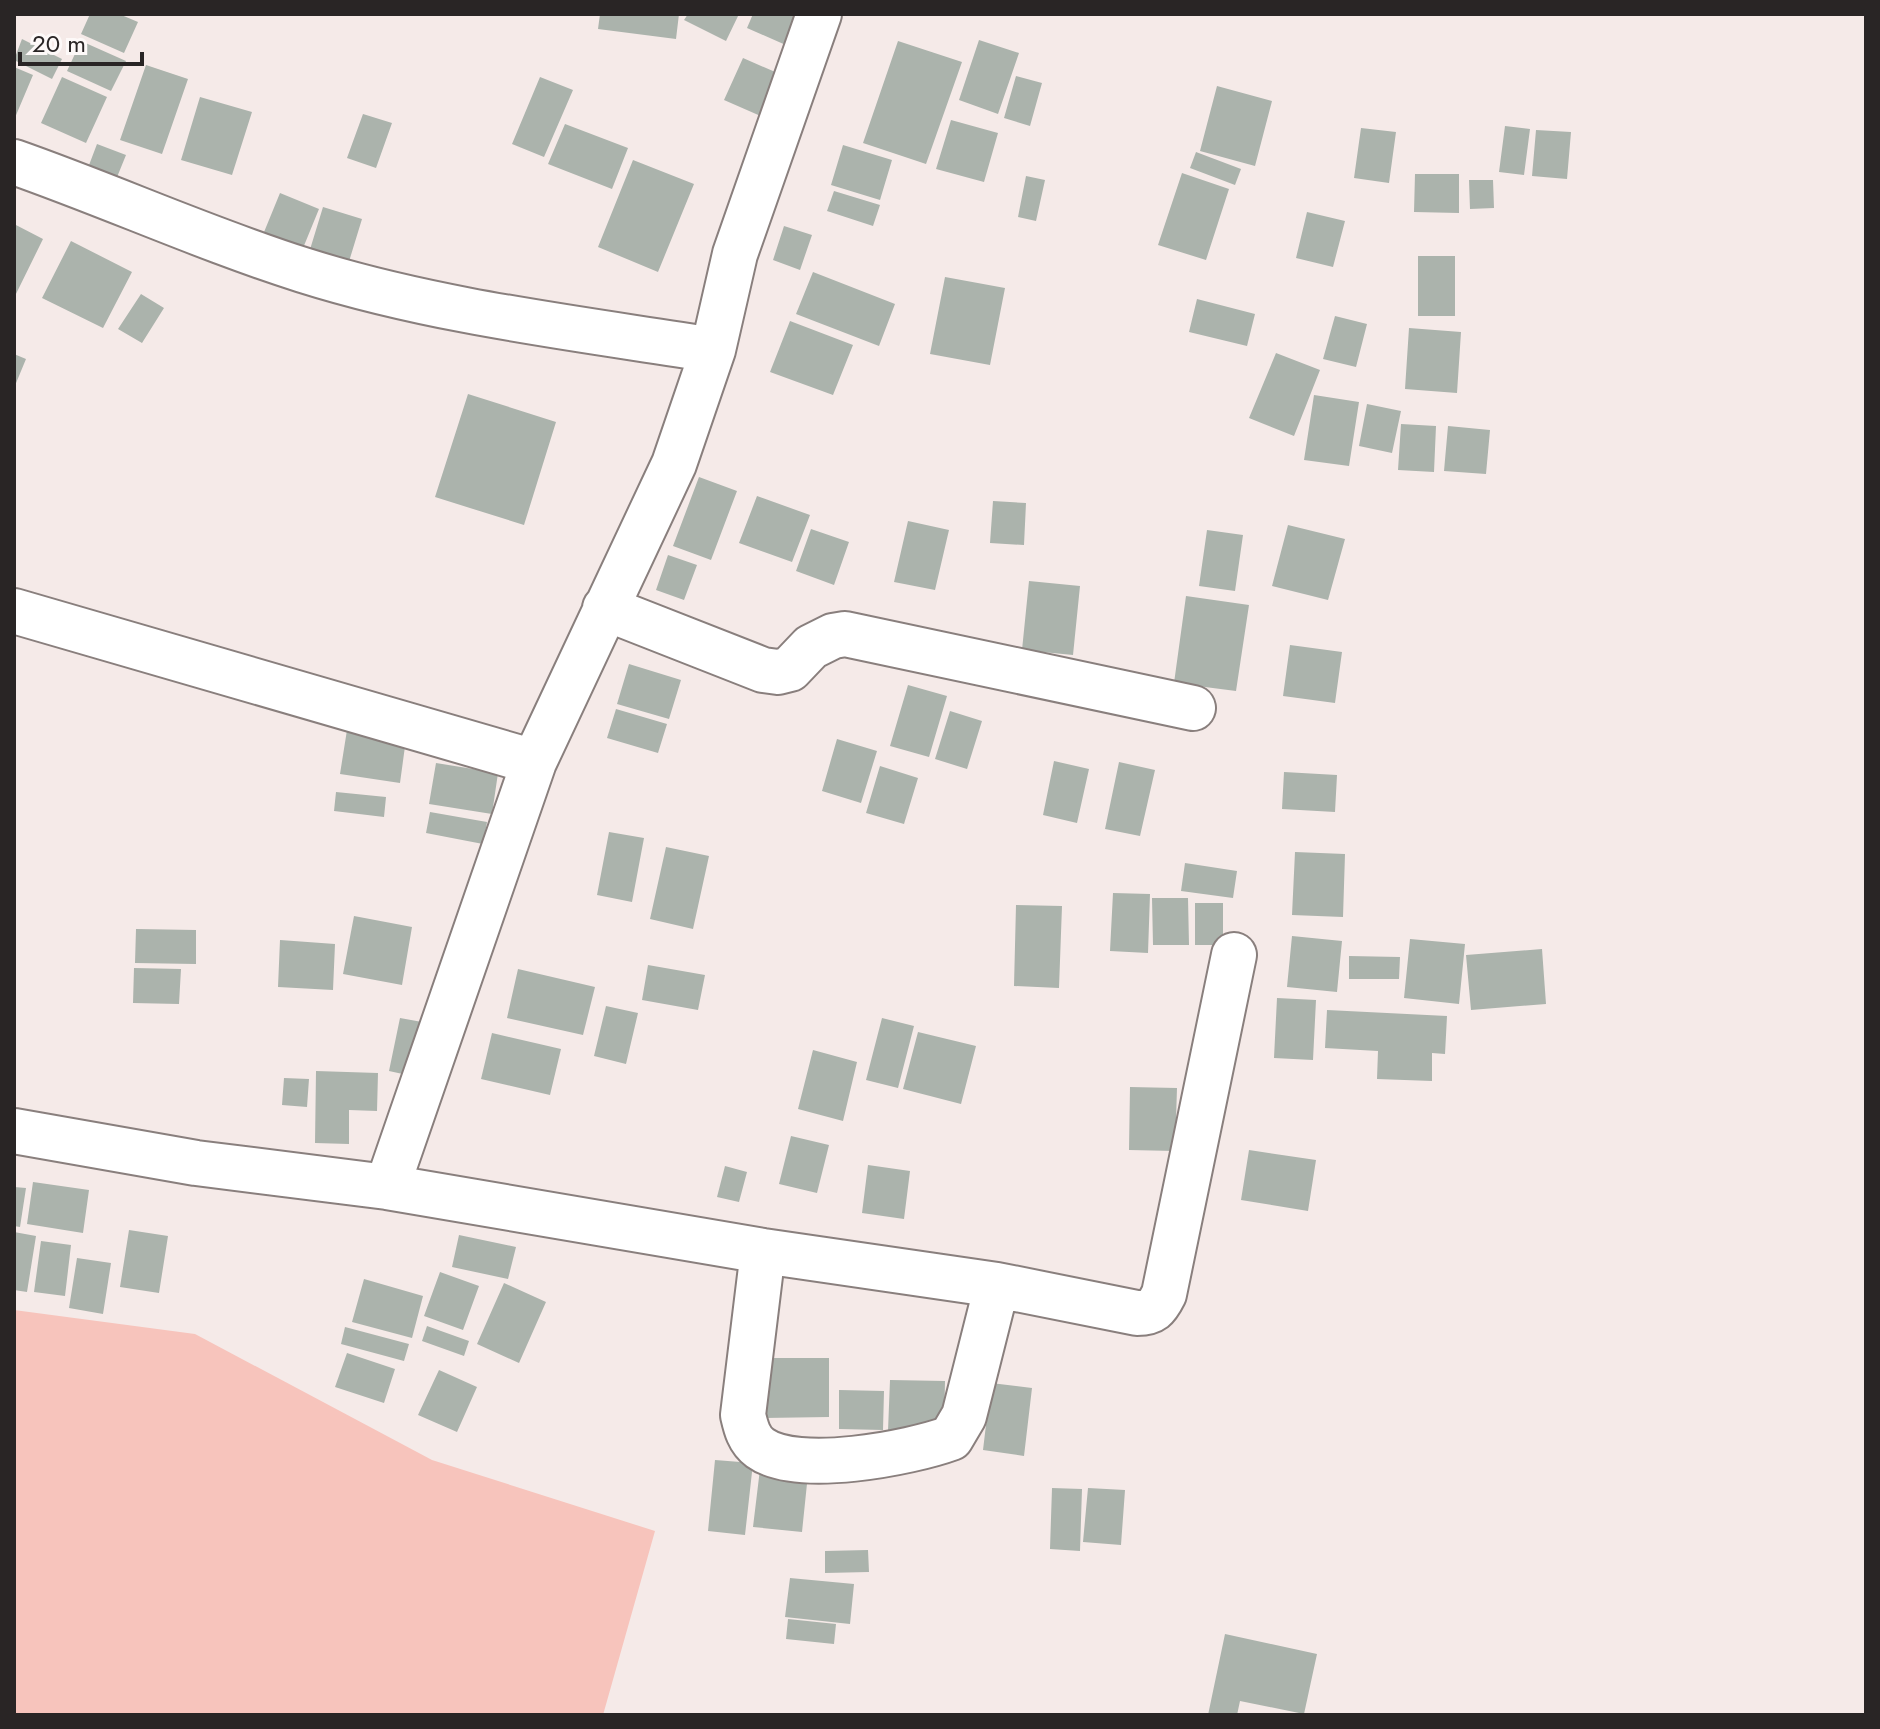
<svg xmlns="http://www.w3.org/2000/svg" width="1880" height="1729" font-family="Jost,sans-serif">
<rect width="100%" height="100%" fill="#f5eae8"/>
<path fill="#f7c4bc" d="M 14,1310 L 195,1334 L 432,1460 L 655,1531 L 603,1715 L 14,1715 Z"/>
<path fill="#abb3ac" d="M 90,14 L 119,14 L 138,22 L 124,53 L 81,34 Z
M 600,14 L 679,14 L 676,39 L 598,29 Z
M 688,14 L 739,14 L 726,41 L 684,20 Z
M 753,14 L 802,14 L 788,46 L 747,28 Z
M 22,39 L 62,59 L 52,79 L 14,60 Z
M 979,40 L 1019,53 L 998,114 L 959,100 Z
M 81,41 L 126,61 L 111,91 L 67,71 Z
M 898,41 L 962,62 L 926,164 L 863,143 Z
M 743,58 L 789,78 L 770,120 L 724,100 Z
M 146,65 L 188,79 L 162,154 L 120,140 Z
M 14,67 L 33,75 L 14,120 Z
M 1016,76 L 1042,83 L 1030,126 L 1004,118 Z
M 62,77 L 107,97 L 86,143 L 41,123 Z
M 540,77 L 573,90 L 544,157 L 512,144 Z
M 1217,86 L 1272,101 L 1255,166 L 1200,151 Z
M 200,97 L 252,112 L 232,175 L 181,160 Z
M 363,114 L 392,123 L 376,168 L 347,158 Z
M 951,120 L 998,133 L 984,182 L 936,169 Z
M 565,124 L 628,148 L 612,189 L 548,164 Z
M 1505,126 L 1530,129 L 1524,175 L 1499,172 Z
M 1361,128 L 1396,132 L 1389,183 L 1354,178 Z
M 1536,130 L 1571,132 L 1567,179 L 1532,176 Z
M 97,144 L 126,155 L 111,192 L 83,181 Z
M 843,145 L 892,160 L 880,200 L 831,185 Z
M 1196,152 L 1241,169 L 1235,185 L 1190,168 Z
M 633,160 L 694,184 L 658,272 L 598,247 Z
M 1182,173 L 1229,189 L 1206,260 L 1158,245 Z
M 1415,174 L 1459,174 L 1459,213 L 1414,212 Z
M 1026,176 L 1045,180 L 1036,221 L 1018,217 Z
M 1469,180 L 1493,180 L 1494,208 L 1470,209 Z
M 834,191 L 880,205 L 873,226 L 827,211 Z
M 280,193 L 319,209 L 301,253 L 262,237 Z
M 323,207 L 362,219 L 347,268 L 308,256 Z
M 1307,212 L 1345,221 L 1333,267 L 1296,258 Z
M 14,224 L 43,239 L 14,298 Z
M 784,226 L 812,235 L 800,270 L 773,260 Z
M 71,241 L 132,272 L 103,328 L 42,298 Z
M 1418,256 L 1455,256 L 1455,316 L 1418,316 Z
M 813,272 L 895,304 L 879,346 L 796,314 Z
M 945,277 L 1005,288 L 990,365 L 930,354 Z
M 141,294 L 164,308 L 142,343 L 118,329 Z
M 1197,299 L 1255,314 L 1247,346 L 1189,332 Z
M 1335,316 L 1367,324 L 1356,367 L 1323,359 Z
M 790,321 L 853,345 L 833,395 L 770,372 Z
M 1409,328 L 1461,332 L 1457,393 L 1405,389 Z
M 1276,353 L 1320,370 L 1294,436 L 1249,418 Z
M 14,354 L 26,359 L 14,388 Z
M 468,394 L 556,422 L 524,525 L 435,497 Z
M 1314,395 L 1359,402 L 1349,466 L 1304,460 Z
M 1367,404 L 1401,411 L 1392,453 L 1359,446 Z
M 1401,424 L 1436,426 L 1434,472 L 1398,470 Z
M 1448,426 L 1490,430 L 1486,474 L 1444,471 Z
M 699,477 L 737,491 L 711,560 L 673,546 Z
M 757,496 L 810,515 L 792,562 L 739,543 Z
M 993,501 L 1026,503 L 1024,545 L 990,543 Z
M 908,521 L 949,530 L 935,590 L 894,582 Z
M 1288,525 L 1345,539 L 1328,600 L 1272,586 Z
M 811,529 L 849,542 L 834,585 L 796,571 Z
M 1207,530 L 1243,535 L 1235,591 L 1199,586 Z
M 668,555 L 697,565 L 684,600 L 656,590 Z
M 1029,581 L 1080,586 L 1073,655 L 1022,650 Z
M 1186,596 L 1249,605 L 1236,691 L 1174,683 Z
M 1290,645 L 1342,652 L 1335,703 L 1283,696 Z
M 629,664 L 681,680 L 669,719 L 617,704 Z
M 908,685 L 947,696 L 929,757 L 890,746 Z
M 616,709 L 667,724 L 658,753 L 607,738 Z
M 950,711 L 982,721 L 967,769 L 935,759 Z
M 347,730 L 406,739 L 400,783 L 340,774 Z
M 837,739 L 877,751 L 861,803 L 822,791 Z
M 1054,761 L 1089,769 L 1077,823 L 1043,815 Z
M 1119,762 L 1155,770 L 1140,836 L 1105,829 Z
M 436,763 L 498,773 L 492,814 L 429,804 Z
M 880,766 L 918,778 L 904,824 L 866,813 Z
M 1284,772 L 1337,775 L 1335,812 L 1282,809 Z
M 336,792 L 386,797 L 384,817 L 334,811 Z
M 430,812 L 487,822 L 483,844 L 426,833 Z
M 609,832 L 644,838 L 632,902 L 597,895 Z
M 666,847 L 709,856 L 693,929 L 650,919 Z
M 1295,852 L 1345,854 L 1343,917 L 1292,915 Z
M 1185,863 L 1237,871 L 1233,898 L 1181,891 Z
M 1113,893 L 1150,894 L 1148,953 L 1110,951 Z
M 1152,898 L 1188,898 L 1189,945 L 1153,945 Z
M 1195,903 L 1223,903 L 1223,945 L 1195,945 Z
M 1016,905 L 1062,906 L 1059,988 L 1014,986 Z
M 354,916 L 412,927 L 402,985 L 343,974 Z
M 136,929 L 196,930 L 196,964 L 135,963 Z
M 1292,936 L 1342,941 L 1337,992 L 1287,987 Z
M 1410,939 L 1465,944 L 1459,1004 L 1404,998 Z
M 280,940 L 335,944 L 333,990 L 278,987 Z
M 1542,949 L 1546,1004 L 1471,1010 L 1466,955 Z
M 1349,956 L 1400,957 L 1399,979 L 1349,979 Z
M 648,965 L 705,975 L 698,1010 L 642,1000 Z
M 134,968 L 181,969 L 179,1004 L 133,1003 Z
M 518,969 L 595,987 L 583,1035 L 507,1018 Z
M 1277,998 L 1316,1000 L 1313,1060 L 1274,1058 Z
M 606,1006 L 638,1013 L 626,1064 L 594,1056 Z
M 1327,1010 L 1447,1016 L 1445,1054 L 1432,1053 L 1432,1081 L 1377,1079 L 1378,1051 L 1325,1048 Z
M 400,1018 L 433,1024 L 421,1078 L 389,1071 Z
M 882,1018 L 914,1026 L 898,1088 L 866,1080 Z
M 918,1032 L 976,1046 L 961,1104 L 903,1089 Z
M 492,1033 L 561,1049 L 550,1095 L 481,1079 Z
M 813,1050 L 857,1062 L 843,1121 L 798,1109 Z
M 316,1071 L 378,1073 L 377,1111 L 349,1110 L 349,1144 L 315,1143 Z
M 284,1078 L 309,1079 L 307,1107 L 282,1105 Z
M 1130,1087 L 1177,1088 L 1175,1151 L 1129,1150 Z
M 791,1136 L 829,1145 L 817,1193 L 779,1184 Z
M 1249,1150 L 1316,1160 L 1308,1211 L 1241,1200 Z
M 868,1165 L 910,1171 L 904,1219 L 862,1213 Z
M 725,1166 L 747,1172 L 739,1202 L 717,1197 Z
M 33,1182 L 89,1190 L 83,1233 L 27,1224 Z
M 14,1187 L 26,1188 L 20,1227 L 14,1226 Z
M 129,1230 L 168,1236 L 159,1293 L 120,1287 Z
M 14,1232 L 36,1236 L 27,1292 L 14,1290 Z
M 459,1235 L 516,1247 L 508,1279 L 452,1267 Z
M 41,1241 L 71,1245 L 65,1296 L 34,1292 Z
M 77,1258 L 111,1263 L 103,1314 L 69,1308 Z
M 440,1272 L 479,1286 L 463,1330 L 424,1316 Z
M 364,1279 L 423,1296 L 412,1338 L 352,1322 Z
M 504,1283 L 546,1302 L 519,1363 L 477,1344 Z
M 427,1326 L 469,1341 L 464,1356 L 422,1341 Z
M 345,1327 L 409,1344 L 404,1361 L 341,1344 Z
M 347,1353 L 395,1369 L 384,1403 L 335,1387 Z
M 764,1358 L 829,1358 L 829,1417 L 764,1418 Z
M 439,1370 L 477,1387 L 457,1432 L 418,1415 Z
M 890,1380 L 945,1381 L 944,1432 L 888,1431 Z
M 991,1383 L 1032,1388 L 1024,1456 L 983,1450 Z
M 839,1390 L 884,1391 L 883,1430 L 839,1429 Z
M 715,1460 L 753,1463 L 745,1535 L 708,1531 Z
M 760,1469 L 808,1474 L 802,1532 L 753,1527 Z
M 1052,1488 L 1082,1489 L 1080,1551 L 1050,1549 Z
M 1088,1488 L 1125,1490 L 1121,1545 L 1083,1542 Z
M 868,1550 L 869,1572 L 825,1573 L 825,1551 Z
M 790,1578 L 854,1584 L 850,1624 L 785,1617 Z
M 788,1619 L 836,1624 L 834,1644 L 786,1639 Z
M 1225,1634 L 1317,1654 L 1304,1714 L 1240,1701 L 1237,1715 L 1208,1715 Z"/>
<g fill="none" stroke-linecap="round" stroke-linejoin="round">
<g stroke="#897f7d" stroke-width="48">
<path id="minor" d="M 14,162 C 111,196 205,239 303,270 C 436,312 576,328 713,350
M 605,608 L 763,670 L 778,672 L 790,669 L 811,647 L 833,636 L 845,634 L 1193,708
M 14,611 L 534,762
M 14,1131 L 196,1163 L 387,1187 L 763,1251 L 997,1285 L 1137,1313 C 1153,1313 1157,1308 1164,1294 L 1234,955
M 387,1187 L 534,762 L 674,464 L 713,350 L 735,254 L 819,14
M 763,1251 L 743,1415 C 746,1428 749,1440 760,1448 C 797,1475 910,1453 951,1438 L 964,1416 L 997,1285"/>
</g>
<use href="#minor" stroke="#fff" stroke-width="44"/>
</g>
<rect width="1880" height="1729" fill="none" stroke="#292525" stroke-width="32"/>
<path d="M20 52v12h122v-12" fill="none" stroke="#292525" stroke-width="4"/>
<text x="32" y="52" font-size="24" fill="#292525" stroke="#fdf9f8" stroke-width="6" paint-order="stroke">20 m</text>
</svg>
